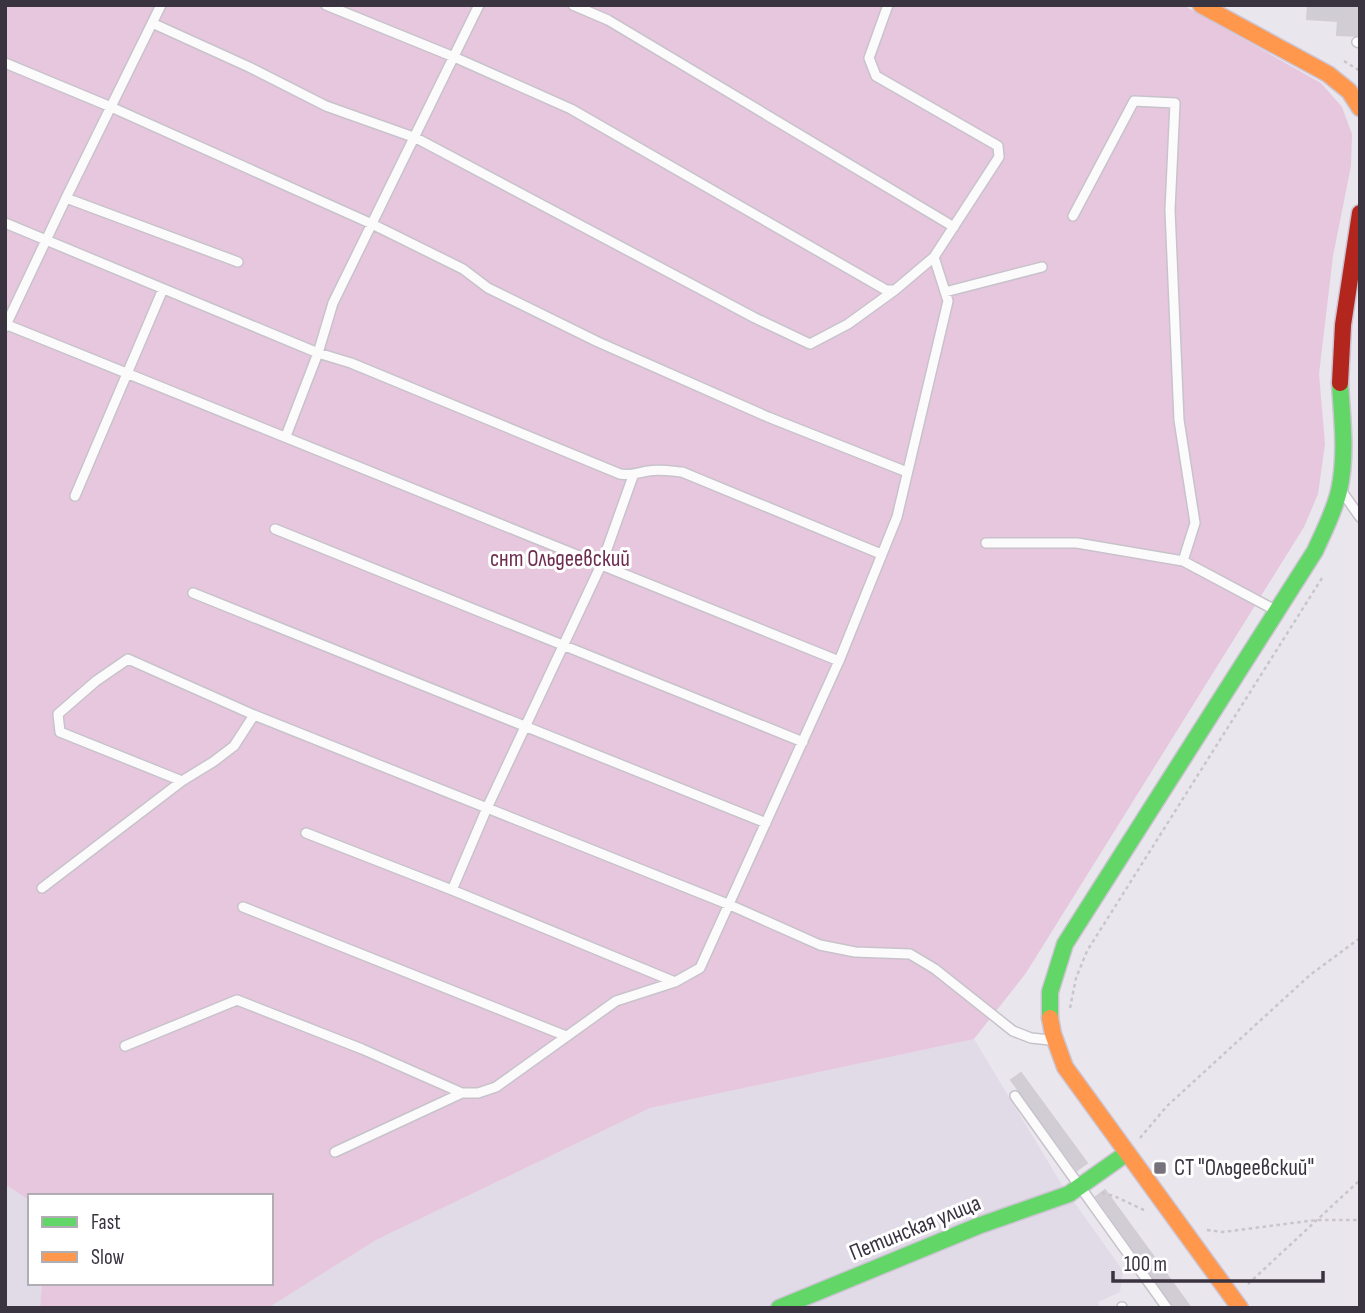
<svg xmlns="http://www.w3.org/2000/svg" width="1365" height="1313" font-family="'Sofia Sans Condensed',sans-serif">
<rect width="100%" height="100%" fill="#eae6ed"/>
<path fill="#e1dae7" d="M 974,1039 L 1062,1185 L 1123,1271 L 1120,1292 L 1098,1302 L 1100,1308 L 268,1308 L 376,1240 L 650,1108 Z
M 5,1184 L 30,1201 L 30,1283 L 42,1283 L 40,1308 L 5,1308 Z"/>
<path fill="#e6c7de" d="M 5,5 L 1183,5 L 1321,83 L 1342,107 L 1352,134 L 1351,166 L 1333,256 L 1319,374 L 1325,444 L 1318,494 L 1304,527 L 1026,973 L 974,1039 L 650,1108 L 376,1240 L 268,1308 L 40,1308 L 42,1283 L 271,1283 L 271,1196 L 30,1196 L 30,1201 L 5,1184 Z"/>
<path fill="#d1cdd5" stroke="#d1ccd5" stroke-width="2" d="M 1308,5 L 1360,8 L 1360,36 L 1337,35 L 1338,21 L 1307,19 Z
M 1021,1073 L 1087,1163 L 1077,1170 L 1011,1080 Z
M 1105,1190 L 1191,1308 L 1175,1308 L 1096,1197 Z"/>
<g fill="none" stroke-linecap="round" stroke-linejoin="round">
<g stroke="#c8c3cb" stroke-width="12">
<path id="lane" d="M 326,5 L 454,57 L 571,109 L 886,290 L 895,290 L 934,257
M 573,5 L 608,20 L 954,227
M 152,23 L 249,67 L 326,106 L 416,138 L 755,318 L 810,344 L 848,324 L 895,290
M 1357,42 L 1360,43
M 5,63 L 111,107 L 372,224 L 463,269 L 488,288 L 598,342 L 768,417 L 907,472
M 66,198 L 238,262
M 1073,216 L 1134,101 L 1175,103 L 1170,210 L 1179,420 L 1195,523 L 1183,561
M 5,223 L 318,353 L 351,363 L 620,474 C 632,476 636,473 648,471 C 659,469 671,471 682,472 L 881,554
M 945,292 L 1042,267
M 5,324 L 839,661
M 5,327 L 66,198 L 161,5
M 286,436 L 318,353 L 333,303 L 479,5
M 1343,493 L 1360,517
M 75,496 L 163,289
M 275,529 L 803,742
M 986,543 L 1077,543 L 1183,561 L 1275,610
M 193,593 L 766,823
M 254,715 L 234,746 L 213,762 L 182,781 L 60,732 L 58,714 L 96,681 L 128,659 L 254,715 L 730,905 L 820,945 L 855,952 L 910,954 L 935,969 L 1013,1031 L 1031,1038 L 1050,1040
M 306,833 L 452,890 L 675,982
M 42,888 L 182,781
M 452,890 L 487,808 L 602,563 L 633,476
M 243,907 L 566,1036
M 125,1046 L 237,1000 L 362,1049 L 462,1093 L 478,1093 L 496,1087 L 616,1001 L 675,982 L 700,968 L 839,661 L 897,517 L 948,301 L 934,257 L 999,157 L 998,146 L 876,76 L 869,58 L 888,5
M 1015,1096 L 1167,1308
M 335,1152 L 462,1093
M 1122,1307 L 1122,1308"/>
</g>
<g stroke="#ccc4d2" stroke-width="19">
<path id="fast" d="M 1050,1018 L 1050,992 L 1065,944 L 1315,551 C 1324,531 1334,512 1339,491 C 1347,455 1342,418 1340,383
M 779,1308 L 978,1226 L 1069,1194 L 1127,1153"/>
</g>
<g stroke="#ccc4d2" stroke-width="19">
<path id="slow" d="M 1201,5 L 1328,74 L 1349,91 L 1360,108
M 1050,1018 L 1053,1034 L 1065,1067 L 1240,1308"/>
</g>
<g stroke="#ccc4d2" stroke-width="19">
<path id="jam" d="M 1340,383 L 1343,325 L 1360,213"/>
</g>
<path stroke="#c9c6cb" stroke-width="2.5" stroke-dasharray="3.5 3.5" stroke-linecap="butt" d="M 1344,61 L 1360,71
M 1070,1008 L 1076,978 L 1087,951 L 1322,578
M 1140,1138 L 1167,1106 L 1310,975 L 1360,938
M 1102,1193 L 1114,1196 L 1144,1210
M 1207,1230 L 1223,1232 L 1316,1220 L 1360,1220
M 1248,1284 L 1360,1180"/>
<use href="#lane" stroke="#fcfbfc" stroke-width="9"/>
<use href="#fast" stroke="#63d668" stroke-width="16"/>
<use href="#slow" stroke="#ff974d" stroke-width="16"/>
<use href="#jam" stroke="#b3261e" stroke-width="16"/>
</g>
<rect fill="#78727d" stroke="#fff" stroke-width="2.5" x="1153" y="1161" width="14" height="14" rx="3.5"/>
<g text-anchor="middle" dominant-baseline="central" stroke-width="6" stroke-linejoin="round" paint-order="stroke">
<g font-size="23" fill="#6e2c4f" stroke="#fff">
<text x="560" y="559">снт Ольдеевский</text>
</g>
<g font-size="23" fill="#3a3441" stroke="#fff" text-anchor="start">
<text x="1174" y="1168">СТ "Ольдеевский"</text>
</g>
<g font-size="23" fill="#3a3441" stroke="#fff">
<text transform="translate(915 1228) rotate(-22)">Петинская улица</text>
</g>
</g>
<rect width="1365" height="1313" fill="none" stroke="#3a3441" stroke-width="14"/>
<rect x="28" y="1194" width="245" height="91" fill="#ffffff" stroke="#b0aeb3" stroke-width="2"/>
<rect x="42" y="1217" width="35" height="10" fill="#63d668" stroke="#b0aeb3" stroke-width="2"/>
<text x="91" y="1229" font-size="21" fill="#3a3441">Fast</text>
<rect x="42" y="1252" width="35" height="10" fill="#ff974d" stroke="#b0aeb3" stroke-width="2"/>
<text x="91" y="1264" font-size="21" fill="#3a3441">Slow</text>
<path d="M1113 1271v10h210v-10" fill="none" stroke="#3a3441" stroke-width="3.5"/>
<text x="1124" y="1271" font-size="21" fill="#3a3441" stroke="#ffffff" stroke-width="5" paint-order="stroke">100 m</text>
</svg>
